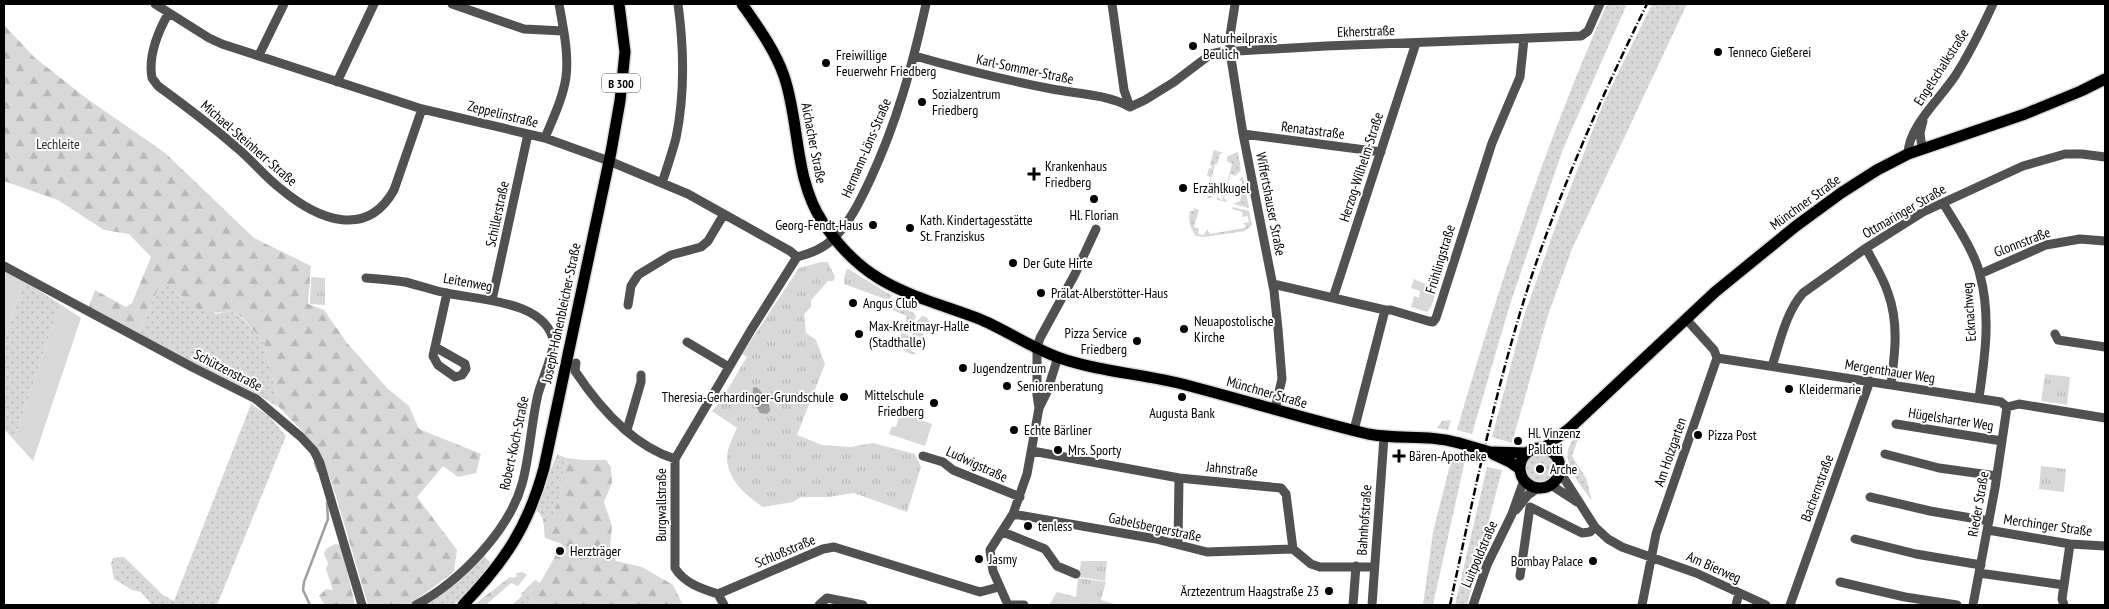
<svg xmlns="http://www.w3.org/2000/svg" width="2109" height="609" font-family="'PT Sans Narrow',sans-serif">
<defs>
<pattern id="grass-dots" width="8" height="8" patternUnits="userSpaceOnUse" patternTransform="scale(1.25)"><rect width="8" height="8" fill="#d8d8d8"/><path d="M2 2h.1M6 6h.1" fill="none" stroke="#b8b8b8" stroke-width="1.8" stroke-linecap="round"/></pattern>
<pattern id="forest-firs" width="22" height="20" patternUnits="userSpaceOnUse" patternTransform="scale(1.25)"><rect width="22" height="20" fill="#d8d8d8"/><path d="M5 1l3.5 6h-7zM16 11l3.5 6h-7z" fill="#b8b8b8"/></pattern>
<pattern id="park-tufts" width="24" height="20" patternUnits="userSpaceOnUse" patternTransform="scale(1.25)"><rect width="24" height="20" fill="#d8d8d8"/><path d="M3 7l-1-3M5 7V3M7 7l1-3M15 17l-1-3M17 17v-4M19 17l1-3" fill="none" stroke="#b8b8b8"/></pattern>
<pattern id="water-waves" width="16" height="10" patternUnits="userSpaceOnUse" patternTransform="scale(1.25)"><rect width="16" height="10" fill="#9f9f9f"/><path d="M0 5q4-4 8 0t8 0" fill="none" stroke="#878787"/></pattern>
</defs>
<rect width="100%" height="100%" fill="#fff"/>
<path fill="url(#grass-dots)" d="M 1607,4 L 1627,4 L 1563,149 L 1511,301 L 1472,434 L 1457,430 C 1499,285 1546,142 1607,4 Z
M 1652,4 L 1687,4 L 1572,249 L 1548,315 L 1512,443 L 1492,437 L 1523,319 L 1556,225 L 1603,104 Z
M 1214,150 L 1223,153 L 1220,154 L 1217,164 L 1215,164 L 1208,193 L 1208,196 L 1212,196 L 1211,198 L 1208,198 L 1207,193 L 1211,177 L 1207,176 L 1209,168 L 1211,169 L 1212,166 L 1210,165 Z
M 1238,152 L 1241,170 L 1235,176 L 1231,174 L 1230,175 L 1224,198 L 1228,202 L 1217,200 L 1217,197 L 1221,200 L 1223,199 L 1232,164 L 1227,161 L 1228,156 Z
M 1243,177 L 1249,208 L 1233,204 L 1240,201 L 1243,188 L 1242,182 L 1239,179 Z
M 1232,207 L 1249,211 L 1252,225 L 1245,231 L 1204,237 L 1196,236 C 1190,227 1188,222 1190,211 L 1194,211 L 1194,208 L 1199,210 L 1194,227 L 1199,229 L 1198,234 L 1204,235 L 1207,229 L 1210,234 L 1244,228 L 1246,226 L 1243,223 L 1249,222 L 1248,216 L 1242,217 L 1243,212 L 1232,209 Z
M 24,281 L 60,304 L 14,440 L 4,429 L 4,341 Z
M 161,282 L 172,288 L 181,297 L 216,314 L 231,311 L 243,319 L 264,343 L 279,407 L 247,389 L 138,336 Z
M 882,300 L 914,313 L 916,316 L 912,325 L 905,323 L 907,316 L 880,305 Z
M 922,316 L 926,317 L 929,321 L 928,324 L 922,322 L 918,332 L 924,334 L 923,338 L 917,336 L 911,351 L 917,354 C 908,355 902,350 898,342 L 901,333 L 912,336 L 917,321 Z
M 251,404 L 269,416 L 286,436 L 217,605 L 152,605 L 141,592 L 132,590 L 114,579 L 111,563 L 113,558 L 124,557 L 163,595 L 174,601 Z
M 1451,420 L 1448,430 L 1437,428 L 1442,421 Z
M 1580,433 L 1572,456 L 1586,478 L 1592,501 C 1582,487 1560,462 1570,445 C 1572,440 1577,436 1580,433 Z
M1525 468a15 15 0 1 1 30 0a15 15 0 1 1-30 0Z
M 557,454 L 566,458 L 560,496 L 552,517 L 543,519 L 536,508 L 546,474 L 550,472 Z
M 1452,457 L 1465,460 L 1433,605 L 1423,605 L 1433,532 Z
M 1487,467 L 1502,470 L 1467,605 L 1455,605 Z
M 484,556 L 491,563 L 479,579 L 454,605 L 424,605 L 453,584 Z
M 530,585 L 532,605 L 512,605 L 522,596 L 521,594 Z"/>
<path fill="url(#forest-firs)" d="M 4,25 L 34,57 L 86,98 L 164,152 L 254,238 L 311,266 L 308,304 L 324,310 L 347,343 L 388,389 L 409,406 L 419,429 L 481,454 L 476,473 L 458,477 L 443,466 L 417,497 L 457,550 L 454,572 L 409,605 L 368,605 L 335,493 L 324,462 L 304,433 L 279,407 L 264,343 L 243,318 L 231,311 C 193,319 189,297 161,282 L 138,336 L 88,309 L 95,290 L 126,307 L 132,303 L 151,257 L 129,234 L 104,230 L 58,200 L 4,181 Z
M 566,458 L 583,460 L 606,460 L 611,467 L 612,483 L 604,502 L 612,526 L 610,546 L 616,561 L 642,567 L 673,585 L 683,605 L 651,605 L 648,604 L 647,605 L 532,605 L 530,585 L 535,580 L 540,583 L 562,544 L 545,538 L 543,519 L 552,516 L 560,496 Z
M 335,544 L 341,545 L 355,605 L 325,605 L 319,596 L 326,589 L 333,590 L 326,569 L 328,563 L 324,554 L 326,549 Z
M 523,572 L 527,575 L 518,586 L 511,583 L 486,605 L 474,605 L 510,577 L 514,578 L 517,576 L 516,573 Z"/>
<path fill="url(#park-tufts)" d="M 821,262 L 828,262 L 835,277 L 833,281 L 828,281 L 811,300 L 811,307 L 804,314 L 806,333 L 816,340 L 825,364 L 797,435 L 822,445 L 850,447 L 873,443 L 915,454 L 921,467 L 907,512 L 854,493 L 829,497 L 801,497 L 793,502 L 763,507 C 744,495 722,474 728,450 C 730,442 734,435 737,428 L 712,411 L 720,402 L 747,357 L 742,354 L 799,268 Z
M 847,268 L 892,296 L 888,300 L 844,284 L 844,278 Z
M 311,277 L 325,278 L 325,305 L 310,304 Z
M 2045,374 L 2070,377 L 2067,405 L 2041,401 Z
M 2041,466 L 2066,469 L 2064,492 L 2039,489 Z
M 1081,561 L 1107,561 L 1105,581 L 1079,577 Z
M 1078,578 L 1106,582 L 1101,600 L 1118,605 L 1049,605 L 1057,592 L 1076,597 Z"/>
<path fill="#d8d8d8" d="M 4,271 L 24,281 L 4,341 Z
M 1414,279 L 1437,289 L 1431,307 L 1427,312 L 1411,307 L 1414,296 L 1419,298 L 1420,291 L 1411,288 Z
M 60,304 L 81,318 L 33,461 L 14,440 Z
M 900,414 L 913,418 L 914,414 L 921,416 L 920,420 L 932,424 L 925,446 L 889,434 L 892,426 L 896,427 Z"/>
<path fill="url(#water-waves)" d="M 756,387 C 762,391 770,403 770,411 L 767,414 L 760,413 C 757,409 752,393 753,388 Z"/>
<g fill="none" stroke-linecap="round" stroke-linejoin="round">
<path stroke="#9f9f9f" stroke-width="2.5" d="M 315,463 L 318,471
M 310,605 L 303,590 L 304,582 L 328,519 L 327,503"/>
<g stroke="#dbdbdb" stroke-width="14">
<path id="major" d="M 742,4 C 758,27 775,50 784,76 C 800,123 794,178 822,221 C 864,286 909,293 977,318 C 1005,329 1031,348 1060,358 C 1100,372 1145,374 1186,385 C 1247,401 1307,419 1368,434 C 1400,440 1427,434 1459,443
M1520 468a20 20 0 1 1 40 0a20 20 0 1 1-40 0Z
M 1544,448 L 1571,427 L 1715,292 L 1796,226 L 1841,193 L 1877,170 L 1908,154 L 2025,114 L 2081,91 L 2105,79
M 1490,452 L 1526,453
M 1493,454 L 1510,462 L 1520,469
M 463,605 C 505,561 528,527 544,468 L 611,152 L 620,101 L 625,52 L 619,4"/>
</g>
<path stroke="#515151" stroke-width="9" d="M 155,4 L 209,38 L 222,44 L 422,109 L 545,138 L 609,161 L 688,194 L 790,251 L 797,257
M 452,4 L 524,29 L 563,31
M 1112,4 L 1124,90 L 1130,107
M 1235,4 L 1230,36 L 1230,52 L 1243,134 L 1274,291 L 1278,329 L 1282,379 L 1275,409
M 168,14 C 158,32 148,57 152,78 L 158,86 C 184,105 211,125 236,147 C 252,160 265,177 281,189 C 317,219 366,240 394,190 L 422,109
M 259,55 L 284,4
M 915,56 C 960,69 1006,80 1052,89 C 1078,94 1106,94 1130,107
M 337,82 L 374,4
M 1130,107 L 1145,100 L 1174,82 L 1211,54 L 1220,52 L 1326,46 L 1581,36 L 1588,31 L 1600,4
M 1243,134 L 1381,152
M 545,138 C 553,118 563,98 566,77 C 569,53 563,27 559,4
M 1922,148 L 1920,133 L 1923,121
M 1908,154 C 1908,127 1940,99 1955,76 C 1970,53 1982,28 1993,4
M 662,183 C 667,168 672,153 676,138 C 685,94 684,48 678,4
M 1943,203 C 1955,223 1975,252 1980,275 C 1991,316 1985,356 1979,398
M 1866,248 C 1873,262 1883,277 1888,293 C 1899,323 1895,353 1891,384
M 797,257 L 751,330 L 675,459 L 675,568 C 684,583 702,589 718,594 L 823,549 L 834,547 L 980,592 L 999,587
M 797,257 C 811,253 823,249 834,238 C 850,222 860,201 870,180 C 897,122 912,67 926,4
M 4,266 L 192,367 L 256,399 L 301,437 L 314,451 L 320,463 L 362,605
M 1980,274 L 2046,245 L 2080,239 L 2105,241
M 366,278 C 379,279 392,280 405,282 C 418,285 432,290 446,293 C 478,300 547,300 554,343 C 551,360 543,377 538,394 C 531,424 530,455 522,484 C 509,531 459,582 416,605
M 1273,284 L 1385,310
M 1333,298 L 1416,43
M 492,300 L 528,134
M 628,305 L 631,286 L 638,275 L 671,255 L 701,247 L 708,241 L 724,214
M 1686,319 L 1714,350 L 1717,358
M 2055,334 L 2058,340 L 2105,347
M 687,342 L 729,367
M 435,347 L 465,364 L 466,369 L 462,375 L 455,377 L 438,365 L 433,356 L 447,293
M 1717,358 L 2001,402 L 2007,407 L 2019,404 L 2105,418
M 576,363 L 575,371 C 599,407 633,446 675,459
M 1772,366 C 1780,342 1786,312 1803,293 L 1866,248 L 1923,212 L 2023,166 L 2065,154 L 2082,154 L 2105,157
M 1039,408 L 1047,392 L 1058,357
M 1896,424 L 2002,441
M 627,430 L 641,382 L 641,375
M 1354,430 L 1385,310 L 1391,310 L 1428,321 L 1433,322 L 1436,318 L 1492,143 L 1520,77 L 1524,39
M 1032,451 L 1179,478 L 1281,488 L 1286,494 L 1293,549 L 1311,564 L 1320,567 L 1374,567
M 1885,454 L 1939,468 L 1997,476
M 923,456 L 943,462 L 953,470 L 1020,497
M 1560,472 L 1595,527 L 1608,539 L 1622,547 L 1696,573 L 1766,605
M 1551,485 L 1577,502
M 1870,497 L 1930,511 L 1989,521
M 1516,510 L 1528,495 L 1538,488
M 1013,514 L 1156,539 L 1207,552 L 1293,549
M 1988,530 L 2070,544 L 2105,546
M 1003,532 L 1045,549 L 1057,566 L 1076,574
M 1855,539 L 1916,554 L 1981,565
M 1178,544 L 1179,478
M 1979,573 L 2064,585
M 1520,576 L 1530,507 L 1582,533 L 1590,532 L 1595,527
M 1840,582 L 1905,597 L 1957,605
M 718,594 L 724,605
M 819,605 L 827,598 L 863,605
M 1008,605 L 993,571 L 990,550 L 1013,514 L 1027,474 L 1039,408 L 1037,395 L 1037,348 L 1040,338 L 1075,274 L 1096,229
M 1012,605 L 1024,605
M 1353,605 L 1356,566
M 1372,605 L 1384,437
M 1473,605 L 1487,565 L 1512,514 L 1524,480
M 1642,605 L 1656,534 L 1717,358
M 1736,605 L 1739,593
M 1790,605 L 1870,381
M 1973,605 L 1995,488 L 2007,407
M 2064,605 L 2062,599 L 2070,544"/>
<use href="#major" stroke="#000" stroke-width="11"/>
<path stroke="#000" stroke-width="2.5" stroke-dasharray="8 2.5 1 2.5" stroke-linecap="butt" d="M 1450,605 C 1474,494 1497,380 1533,272 C 1565,179 1604,91 1647,4"/>
<g stroke="#dbdbdb" stroke-width="14" stroke-linecap="butt">
<path id="major-bridge" d="M 1459,443 L 1490,452"/>
</g>
<use href="#major-bridge" stroke="#000" stroke-width="11"/>
</g>
<g fill="#000" stroke="#fff" stroke-width="2">
<circle cx="1193" cy="46" r="5"/>
<circle cx="1718" cy="52" r="5"/>
<circle cx="826" cy="63" r="5"/>
<circle cx="922" cy="102" r="5"/>
<path d="M1031.5 166.5h5v5h5v5h-5v5h-5v-5h-5v-5h5z"/>
<circle cx="1183" cy="188" r="5"/>
<circle cx="1094" cy="199" r="5"/>
<circle cx="873" cy="225" r="5"/>
<circle cx="910" cy="228" r="5"/>
<circle cx="1013" cy="263" r="5"/>
<circle cx="1041" cy="293" r="5"/>
<circle cx="853" cy="303" r="5"/>
<circle cx="1184" cy="329" r="5"/>
<circle cx="859" cy="334" r="5"/>
<circle cx="1137" cy="341" r="5"/>
<circle cx="963" cy="368" r="5"/>
<circle cx="1007" cy="386" r="5"/>
<circle cx="1789" cy="389" r="5"/>
<circle cx="844" cy="397" r="5"/>
<circle cx="1182" cy="397" r="5"/>
<circle cx="934" cy="403" r="5"/>
<circle cx="1014" cy="430" r="5"/>
<circle cx="1698" cy="435" r="5"/>
<circle cx="1518" cy="441" r="5"/>
<circle cx="1058" cy="450" r="5"/>
<path d="M1396.5 448.5h5v5h5v5h-5v5h-5v-5h-5v-5h5z"/>
<circle cx="1540" cy="469" r="5"/>
<circle cx="1028" cy="526" r="5"/>
<circle cx="560" cy="551" r="5"/>
<circle cx="979" cy="559" r="5"/>
<circle cx="1593" cy="561" r="5"/>
<circle cx="1329" cy="591" r="5"/>
</g>
<g text-anchor="middle" dominant-baseline="central" stroke-width="4" stroke-linejoin="round" paint-order="stroke">
<rect fill="#fff" stroke="#4c4c4c" stroke-width="1" x="602" y="73.5" width="38" height="19" rx="4"/>
<g font-size="12" font-weight="bold" fill="#000">
<text x="621" y="83">B 300</text>
</g>
<g font-size="14" fill="#000" stroke="#fff">
<text transform="translate(1366 31) rotate(-2)">Ekherstraße</text>
<text transform="translate(1941 67) rotate(-57)">Engelschalkstraße</text>
<text transform="translate(1025 69) rotate(12)">Karl-Sommer-Straße</text>
<text transform="translate(503 114) rotate(14)">Zeppelinstraße</text>
<text transform="translate(1313 130) rotate(7)">Renatastraße</text>
<text transform="translate(249 143) rotate(41)">Michael-Steinherr-Straße</text>
<text transform="translate(814 143) rotate(79)">Aichacher Straße</text>
<text transform="translate(866 148) rotate(-67)">Hermann-Löns-Straße</text>
<text transform="translate(1361 167) rotate(-72)">Herzog-Wilhelm-Straße</text>
<text transform="translate(1805 202) rotate(-36)">Münchner Straße</text>
<text transform="translate(1271 204) rotate(79)">Wiffertshauser Straße</text>
<text transform="translate(1904 211) rotate(-30)">Ottmaringer Straße</text>
<text transform="translate(497 214) rotate(-78)">Schillerstraße</text>
<text transform="translate(2022 242) rotate(-21)">Glonnstraße</text>
<text transform="translate(1440 259) rotate(-73)">Frühlingstraße</text>
<text transform="translate(468 282) rotate(10)">Leitenweg</text>
<text transform="translate(1969 312) rotate(-94)">Ecknachweg</text>
<text transform="translate(561 313) rotate(-78)">Joseph-Hohenbleicher-Straße</text>
<text transform="translate(228 370) rotate(27)">Schützenstraße</text>
<text transform="translate(1890 371) rotate(9)">Mergenthauer Weg</text>
<text transform="translate(1267 392) rotate(16)">Münchner Straße</text>
<text transform="translate(1951 419) rotate(9)">Hügelsharter Weg</text>
<text transform="translate(514 443) rotate(-78)">Robert-Koch-Straße</text>
<text transform="translate(1670 452) rotate(-71)">Am Holzgarten</text>
<text transform="translate(977 464) rotate(25)">Ludwigstraße</text>
<text transform="translate(1232 469) rotate(6)">Jahnstraße</text>
<text transform="translate(1817 488) rotate(-70)">Bachernstraße</text>
<text transform="translate(1978 504) rotate(-80)">Rieder Straße</text>
<text transform="translate(661 505) rotate(-90)">Burgwallstraße</text>
<text transform="translate(1364 520) rotate(-86)">Bahnhofstraße</text>
<text transform="translate(2048 525) rotate(8)">Merchinger Straße</text>
<text transform="translate(1155 527) rotate(12)">Gabelsbergerstraße</text>
<text transform="translate(785 551) rotate(-23)">Schloßstraße</text>
<text transform="translate(1479 554) rotate(-67)">Luitpoldstraße</text>
<text transform="translate(1714 567) rotate(24)">Am Bierweg</text>
</g>
<g font-size="14" fill="#000" stroke="#fff" text-anchor="start">
<text x="1203" y="38">Naturheilpraxis<tspan x="1203" dy="16">Beulich</tspan></text>
<text x="1728" y="52">Tenneco Gießerei</text>
<text x="836" y="55">Freiwillige<tspan x="836" dy="16">Feuerwehr Friedberg</tspan></text>
<text x="932" y="94">Sozialzentrum<tspan x="932" dy="16">Friedberg</tspan></text>
<text x="1045" y="166">Krankenhaus<tspan x="1045" dy="16">Friedberg</tspan></text>
<text x="1193" y="188">Erzählkugel</text>
<text x="1094" y="215" text-anchor="middle">Hl. Florian</text>
<text x="920" y="220">Kath. Kindertagesstätte<tspan x="920" dy="16">St. Franziskus</tspan></text>
<text x="863" y="225" text-anchor="end">Georg-Fendt-Haus</text>
<text x="1023" y="263">Der Gute Hirte</text>
<text x="1051" y="293">Prälat-Alberstötter-Haus</text>
<text x="863" y="303">Angus Club</text>
<text x="1194" y="321">Neuapostolische<tspan x="1194" dy="16">Kirche</tspan></text>
<text x="869" y="326">Max-Kreitmayr-Halle<tspan x="869" dy="16">(Stadthalle)</tspan></text>
<text x="1127" y="333" text-anchor="end">Pizza Service<tspan x="1127" dy="16">Friedberg</tspan></text>
<text x="973" y="368">Jugendzentrum</text>
<text x="1017" y="386">Seniorenberatung</text>
<text x="1799" y="389">Kleidermarie</text>
<text x="924" y="395" text-anchor="end">Mittelschule<tspan x="924" dy="16">Friedberg</tspan></text>
<text x="834" y="397" text-anchor="end">Theresia-Gerhardinger-Grundschule</text>
<text x="1182" y="413" text-anchor="middle">Augusta Bank</text>
<text x="1024" y="430">Echte Bärliner</text>
<text x="1528" y="433">Hl. Vinzenz<tspan x="1528" dy="16">Pallotti</tspan></text>
<text x="1708" y="435">Pizza Post</text>
<text x="1068" y="450">Mrs. Sporty</text>
<text x="1409" y="456">Bären-Apotheke</text>
<text x="1550" y="469">Arche</text>
<text x="1038" y="526">tenless</text>
<text x="570" y="551">Herzträger</text>
<text x="989" y="559">Jasmy</text>
<text x="1583" y="561" text-anchor="end">Bombay Palace</text>
<text x="1319" y="591" text-anchor="end">Ärztezentrum Haagstraße 23</text>
</g>
<g font-size="14" fill="#2f2f2f" stroke="#fff">
<text x="58" y="144">Lechleite</text>
</g>
</g>
<rect width="2109" height="609" fill="none" stroke="#000000" stroke-width="10"/>
</svg>
